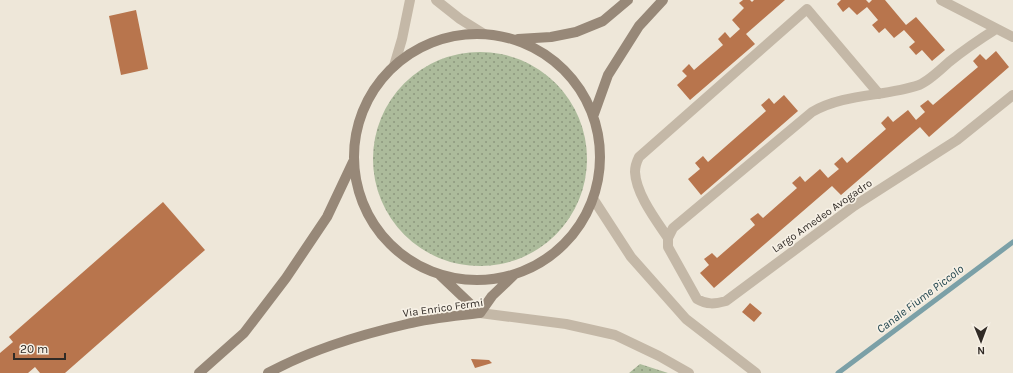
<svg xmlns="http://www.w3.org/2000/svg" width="1013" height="373" font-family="Karla,sans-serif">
<defs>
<pattern id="grass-dots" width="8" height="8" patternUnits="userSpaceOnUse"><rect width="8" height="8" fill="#acbb9b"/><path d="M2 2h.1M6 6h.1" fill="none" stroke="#8d987e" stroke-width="1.8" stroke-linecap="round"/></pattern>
</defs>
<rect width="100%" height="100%" fill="#eee7d9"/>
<path fill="url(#grass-dots)" d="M373 159a107 107 0 1 1 214 0a107 107 0 1 1-214 0Z
M 640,364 L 668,373 L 669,373 L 629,373 Z"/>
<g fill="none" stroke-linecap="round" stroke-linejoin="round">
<path stroke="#7ba0a7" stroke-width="5" d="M 838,373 L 1013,242"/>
</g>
<path fill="#b8754d" d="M 743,0 L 750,0 L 752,2 L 754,0 L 785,0 L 746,34 L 755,44 L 690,100 L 677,85 L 687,76 L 682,71 L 689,64 L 694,70 L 723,45 L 718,39 L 725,32 L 730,38 L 740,29 L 732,20 L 744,8 L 739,3 Z
M 841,0 L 866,0 L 869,3 L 872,0 L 885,0 L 906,25 L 916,17 L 945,50 L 932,61 L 922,50 L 916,55 L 909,47 L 915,42 L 904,30 L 894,38 L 885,28 L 879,33 L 872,25 L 878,20 L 867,7 L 857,15 L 849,7 L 843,12 L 837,4 Z
M 136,10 L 148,69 L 121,75 L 109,16 Z
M 996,51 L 1009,67 L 929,137 L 920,127 L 841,195 L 832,186 L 714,288 L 700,273 L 709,265 L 704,259 L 712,253 L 717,258 L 755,225 L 750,219 L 758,213 L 763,218 L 797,188 L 792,183 L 800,176 L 805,182 L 820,169 L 828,178 L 839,169 L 834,164 L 842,157 L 847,163 L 886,129 L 881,123 L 888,116 L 893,122 L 908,110 L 916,120 L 925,112 L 920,106 L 928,100 L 933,105 L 978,67 L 973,61 L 980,54 L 986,60 Z
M 784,95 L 798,111 L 701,195 L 688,179 L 700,169 L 695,163 L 703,156 L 708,162 L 766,111 L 761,105 L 769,98 L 774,104 Z
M 163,202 L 205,250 L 65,373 L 40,373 L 35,367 L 28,373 L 0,373 L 0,353 L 13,342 L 9,337 Z
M 750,303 L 762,313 L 754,322 L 742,312 Z
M 471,359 L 489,360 L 492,363 L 475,368 Z"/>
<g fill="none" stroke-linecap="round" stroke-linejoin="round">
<path stroke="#c4b8a7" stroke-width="10" d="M 436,0 L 460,19 L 484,34
M 941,0 L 1013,37
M 996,29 C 980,39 964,50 949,62 C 941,69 929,81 919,85 C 884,97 845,93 812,112 L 673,228 L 668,238 L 668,247 L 697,299 C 707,305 715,304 726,301 L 854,206 L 957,140 L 1013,95
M 394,66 L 402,39 L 410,0
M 668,238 C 656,220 636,194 635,172 C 635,167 637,161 639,157 L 807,9 L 879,94"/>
<path stroke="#c4b8a7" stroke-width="10" d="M 594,200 L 631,257 L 686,319 L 756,373
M 480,313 L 566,324 L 615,335 L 659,356 L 689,373"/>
<path stroke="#978878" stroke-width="10" d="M354 157a123 123 0 1 1 246 0a123 123 0 1 1-246 0Z
M 518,39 L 551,37 L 576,32 L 603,21 L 628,0
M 594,114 L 608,75 L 639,26 L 663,0
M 440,275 L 480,313
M 480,313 L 492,296 L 514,275
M 199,373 L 244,333 L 286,278 L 327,217 L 353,162
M 268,373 C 312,349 359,335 407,324 C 431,318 456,316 480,313"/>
</g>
<g text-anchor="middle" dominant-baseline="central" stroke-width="3.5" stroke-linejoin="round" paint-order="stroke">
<g font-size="11" fill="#312b26" stroke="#f6f0e5">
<text transform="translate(822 216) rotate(-35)">Largo Amedeo Avogadro</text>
<text transform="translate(443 308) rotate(-8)">Via Enrico Fermi</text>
</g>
<g font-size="12" font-style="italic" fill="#21454e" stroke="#f6f0e5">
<text transform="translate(920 299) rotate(-37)">Canale Fiume Piccolo</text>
</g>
</g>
<g transform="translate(981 341) rotate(179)" stroke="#f6f0e5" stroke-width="3" paint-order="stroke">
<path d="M0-3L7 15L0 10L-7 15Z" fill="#312b26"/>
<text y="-6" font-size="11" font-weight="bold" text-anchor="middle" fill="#312b26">N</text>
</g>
<path d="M14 353v6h51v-6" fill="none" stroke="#312b26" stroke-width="2"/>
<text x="20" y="353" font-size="12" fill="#312b26" stroke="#f6f0e5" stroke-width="3" paint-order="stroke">20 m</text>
</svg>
